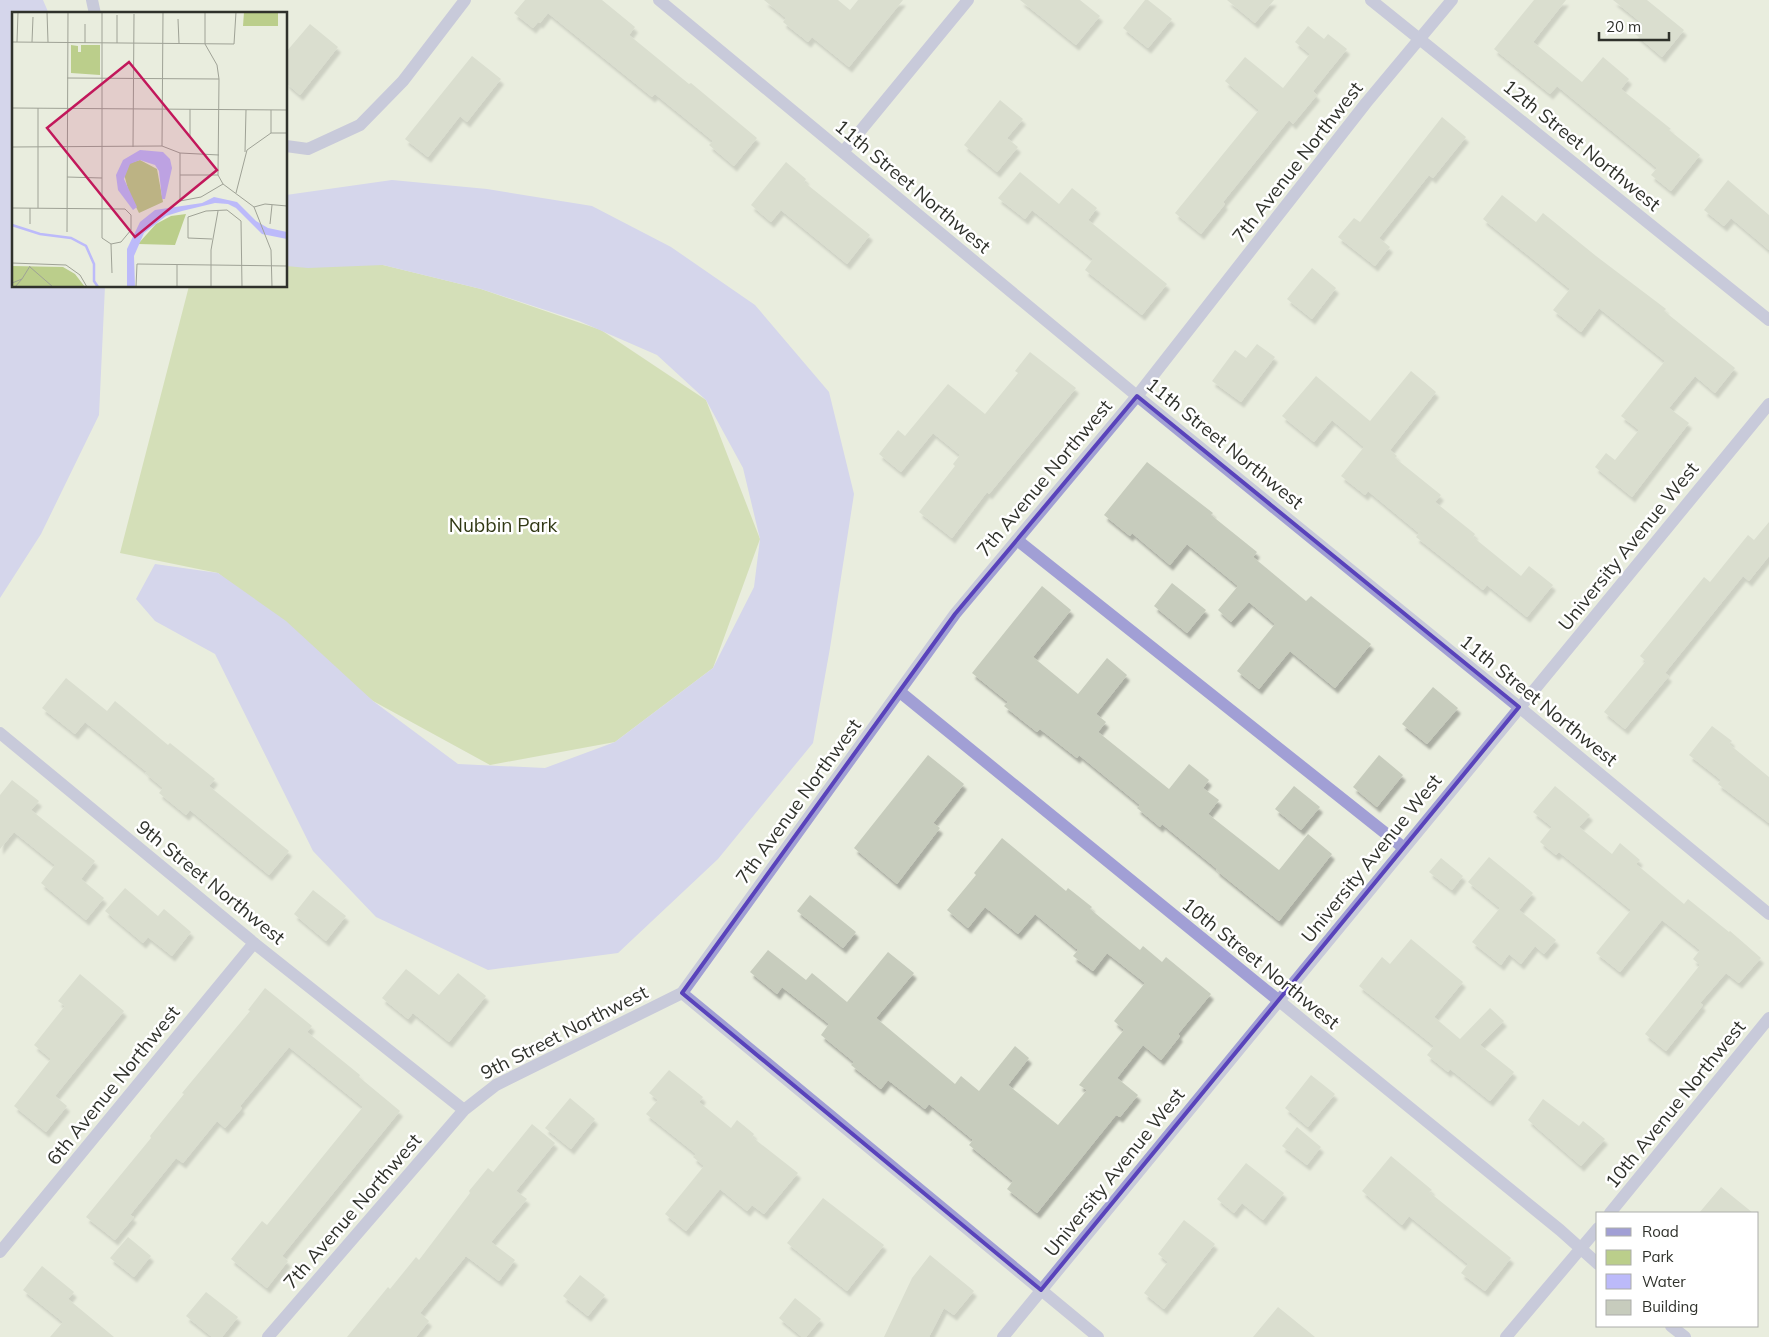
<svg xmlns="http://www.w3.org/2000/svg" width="1769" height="1337" font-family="Mulish,sans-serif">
<defs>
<filter id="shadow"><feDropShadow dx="3" dy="5.5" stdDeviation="1" flood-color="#0004"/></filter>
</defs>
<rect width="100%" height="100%" fill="#e9edde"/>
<path fill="#bbce8b" d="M 286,264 L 383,265 L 481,289 L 601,330 L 706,400 L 760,539 L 713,668 L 615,742 L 490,765 L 373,701 L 218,573 L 120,553 L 189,286 L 286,286 Z"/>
<path fill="#bcbafa" d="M 0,0 L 43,0 L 49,14 L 14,14 L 14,286 L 105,286 L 99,415 L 41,534 L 0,598 Z
M 392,180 L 487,189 L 592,206 L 671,247 L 755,305 L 829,392 L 854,494 L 830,648 L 813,743 L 718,859 L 618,953 L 488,970 L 376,917 L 313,851 L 215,654 L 155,621 L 136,599 L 155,564 L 218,573 L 286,621 L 373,701 L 458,764 L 545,768 L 615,742 L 713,668 L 754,587 L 760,539 L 743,468 L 706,400 L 657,355 L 579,321 L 481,289 L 383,265 L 308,268 L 286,266 L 286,195 Z"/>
<path fill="#c7ccbd" filter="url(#shadow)" d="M 525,0 L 602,0 L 635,27 L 629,35 L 689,84 L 691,83 L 757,138 L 734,166 L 709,145 L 713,141 L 655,94 L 652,97 L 548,13 L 540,23 L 538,22 L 533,28 L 514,13 Z
M 764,0 L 838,0 L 850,10 L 858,0 L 903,0 L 849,67 L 812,37 L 808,42 L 783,22 L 786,18 Z
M 1020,0 L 1080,0 L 1100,16 L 1076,45 Z
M 1145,0 L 1148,0 L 1172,19 L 1148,48 L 1123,28 Z
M 1227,0 L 1274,0 L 1255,23 Z
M 1534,0 L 1566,0 L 1533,42 L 1582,82 L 1603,57 L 1629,79 L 1621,89 L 1671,129 L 1669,130 L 1700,155 L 1671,191 L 1651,175 L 1657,168 L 1557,86 L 1550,94 L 1494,49 Z
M 1613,0 L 1647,0 L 1684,30 L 1662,57 L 1635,34 L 1643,24 Z
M 310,24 L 338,47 L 300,95 L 286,83 L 286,52 Z
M 1308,26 L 1324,39 L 1328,34 L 1347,49 L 1313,91 L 1317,95 L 1293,124 L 1289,120 L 1223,202 L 1225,204 L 1201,234 L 1175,213 L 1259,110 L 1225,81 L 1245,57 L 1283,88 L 1310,54 L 1295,42 Z
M 472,56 L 501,79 L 467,122 L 460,116 L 428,157 L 405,139 Z
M 1000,100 L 1023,119 L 1007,138 L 1018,147 L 997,172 L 964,145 Z
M 1442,117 L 1466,137 L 1433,178 L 1429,175 L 1379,238 L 1390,247 L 1375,266 L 1338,237 L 1354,218 L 1360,222 Z
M 786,162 L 806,179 L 804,182 L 870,235 L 847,264 L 781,210 L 771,222 L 751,205 Z
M 1020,172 L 1059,204 L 1072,188 L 1097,208 L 1088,220 L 1167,284 L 1142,315 L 1085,270 L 1093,259 L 1032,210 L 1025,219 L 998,198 Z
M 1728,180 L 1769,215 L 1769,250 L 1731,218 L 1724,226 L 1704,210 Z
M 1502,195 L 1536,222 L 1543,213 L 1596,256 L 1666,309 L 1664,311 L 1735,368 L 1715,393 L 1695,376 L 1669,408 L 1689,423 L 1632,497 L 1595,467 L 1606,453 L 1615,460 L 1639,430 L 1621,416 L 1665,361 L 1599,308 L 1581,332 L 1553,310 L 1570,289 L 1483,219 Z
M 1312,268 L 1336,288 L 1312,319 L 1287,299 Z
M 1257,344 L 1275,357 L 1241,402 L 1212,381 L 1235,350 L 1246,358 Z
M 1030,352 L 1076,388 L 989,494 L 987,492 L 952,538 L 919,512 L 955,466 L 953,464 L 960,455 L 933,433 L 901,472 L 879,454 L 898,430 L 905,436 L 948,384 L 985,414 L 1018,373 L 1015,371 Z
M 1411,371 L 1436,392 L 1390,450 L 1397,456 L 1395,458 L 1441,495 L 1435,502 L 1475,534 L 1473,537 L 1521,576 L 1529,566 L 1553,585 L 1527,617 L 1487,585 L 1483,590 L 1416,537 L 1419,533 L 1368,491 L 1365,495 L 1341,476 L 1364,447 L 1332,420 L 1314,442 L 1282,416 L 1316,376 L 1370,421 Z
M 1147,462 L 1213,513 L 1211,515 L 1257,552 L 1253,557 L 1306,601 L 1311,596 L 1371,644 L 1335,688 L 1290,651 L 1259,689 L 1237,671 L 1275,624 L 1249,602 L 1231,622 L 1218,610 L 1238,586 L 1187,544 L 1170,565 L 1132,533 L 1130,536 L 1104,515 Z
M 1769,522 L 1769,556 L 1749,581 L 1743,576 L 1665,673 L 1669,676 L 1625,729 L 1604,712 L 1646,661 L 1640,656 L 1704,577 L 1710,582 L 1748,535 L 1754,540 Z
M 1172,583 L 1206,610 L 1187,633 L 1154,606 Z
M 1042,586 L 1071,610 L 1033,657 L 1078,694 L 1107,658 L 1127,675 L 1096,714 L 1106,722 L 1098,732 L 1169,789 L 1189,764 L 1209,780 L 1203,788 L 1219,800 L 1208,814 L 1279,870 L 1308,834 L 1332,854 L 1279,921 L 1216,870 L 1217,869 L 1162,824 L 1160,827 L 1137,808 L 1140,805 L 1079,755 L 1077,758 L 1040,729 L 1037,732 L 1004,706 L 1008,702 L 972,673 Z
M 66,678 L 107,711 L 115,701 L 168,745 L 170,743 L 215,779 L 209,786 L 289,851 L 269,875 L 190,810 L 186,815 L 159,793 L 163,788 L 145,773 L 147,772 L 85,722 L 75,734 L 42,708 Z
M 1433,687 L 1458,708 L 1427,744 L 1402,724 Z
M 1712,726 L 1732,741 L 1729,744 L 1769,777 L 1769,823 L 1718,784 L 1721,780 L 1689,755 Z
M 928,755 L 964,784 L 933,823 L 940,828 L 897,884 L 854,848 Z
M 1379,755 L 1403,775 L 1377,807 L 1353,787 Z
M 12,780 L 39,801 L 31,810 L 95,861 L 81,879 L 104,898 L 86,920 L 41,883 L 55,865 L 14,832 L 0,849 L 0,795 Z
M 1294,786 L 1320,807 L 1301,830 L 1275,809 Z
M 1555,786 L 1590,815 L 1579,827 L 1612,854 L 1620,843 L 1640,860 L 1636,864 L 1684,904 L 1688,899 L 1729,932 L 1730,931 L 1761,958 L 1739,983 L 1726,973 L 1700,1003 L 1703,1005 L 1666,1051 L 1645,1034 L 1700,965 L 1693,959 L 1700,950 L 1662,920 L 1620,972 L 1596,953 L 1631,910 L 1559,852 L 1556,855 L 1540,842 L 1552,827 L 1533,812 Z
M 1002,838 L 1066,891 L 1068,888 L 1092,907 L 1090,909 L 1140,950 L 1143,946 L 1162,962 L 1166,957 L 1211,994 L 1178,1034 L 1180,1036 L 1161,1060 L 1143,1045 L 1117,1078 L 1138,1095 L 1120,1117 L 1116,1115 L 1037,1213 L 1007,1189 L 1013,1181 L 969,1145 L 973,1140 L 929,1104 L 925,1109 L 888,1080 L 881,1089 L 851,1065 L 854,1062 L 821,1035 L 829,1024 L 782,987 L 777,994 L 750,972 L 768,950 L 806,980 L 812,973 L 847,1002 L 888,952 L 914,973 L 876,1018 L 955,1084 L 961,1076 L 979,1091 L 1015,1046 L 1029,1058 L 1008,1085 L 1058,1125 L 1087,1090 L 1079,1085 L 1124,1030 L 1114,1021 L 1145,983 L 1107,953 L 1093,971 L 1073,956 L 1078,950 L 1035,914 L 1018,934 L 985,907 L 968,928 L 947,910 L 976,875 L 974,873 Z
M 1489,857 L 1533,893 L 1519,910 L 1556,940 L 1544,954 L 1535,946 L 1521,964 L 1509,954 L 1501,965 L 1472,942 L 1500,908 L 1468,882 Z
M 1441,858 L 1463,876 L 1452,890 L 1429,872 Z
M 125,888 L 158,916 L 164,909 L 191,932 L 172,956 L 148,937 L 143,943 L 105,911 Z
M 313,890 L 346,916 L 326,941 L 294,914 Z
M 810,895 L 856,932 L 843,948 L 797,911 Z
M 1411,939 L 1463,982 L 1434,1017 L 1460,1039 L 1490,1008 L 1504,1021 L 1480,1045 L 1514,1072 L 1490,1101 L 1450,1069 L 1448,1072 L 1427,1055 L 1434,1046 L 1359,986 L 1382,957 L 1390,964 Z
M 406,969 L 439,995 L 458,973 L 486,996 L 449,1042 L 413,1013 L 408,1019 L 382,998 Z
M 80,974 L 124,1011 L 55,1096 L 67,1106 L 46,1132 L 14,1106 L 51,1059 L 34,1045 L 65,1006 L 58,1001 Z
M 265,988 L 312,1026 L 307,1032 L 360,1075 L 359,1077 L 400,1111 L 282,1256 L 288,1261 L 267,1288 L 231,1259 L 262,1221 L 267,1225 L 363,1107 L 289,1047 L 240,1106 L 242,1108 L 225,1128 L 217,1121 L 183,1163 L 176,1158 L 130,1215 L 134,1217 L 115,1240 L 86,1217 L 151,1138 L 150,1136 L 184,1094 L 182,1093 L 250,1011 L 248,1010 Z
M 669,1070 L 703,1097 L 699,1102 L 731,1128 L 737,1120 L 754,1134 L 752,1137 L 798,1173 L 764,1214 L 752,1205 L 747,1211 L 720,1189 L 686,1231 L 665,1214 L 704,1166 L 693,1157 L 696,1154 L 646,1114 L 658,1100 L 649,1093 Z
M 1311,1075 L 1335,1094 L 1308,1127 L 1285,1108 Z
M 570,1098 L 595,1119 L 571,1149 L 545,1128 Z
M 1543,1099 L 1579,1126 L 1583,1121 L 1605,1139 L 1581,1166 L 1528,1120 Z
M 532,1124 L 555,1143 L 516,1191 L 527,1199 L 491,1242 L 515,1260 L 499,1281 L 466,1256 L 420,1313 L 429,1321 L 416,1337 L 347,1337 L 388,1287 L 390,1289 L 416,1257 L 419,1260 L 470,1193 L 469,1191 L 488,1168 L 493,1172 Z
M 1297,1127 L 1321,1147 L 1307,1165 L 1282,1146 Z
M 1391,1156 L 1432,1190 L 1429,1192 L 1511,1258 L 1485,1291 L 1461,1273 L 1468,1264 L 1409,1216 L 1402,1225 L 1362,1191 Z
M 1246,1163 L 1284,1193 L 1263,1220 L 1242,1203 L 1234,1213 L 1217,1199 Z
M 1721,1187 L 1753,1213 L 1699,1213 Z
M 823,1198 L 884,1245 L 847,1291 L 787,1243 Z
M 1184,1220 L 1215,1244 L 1164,1309 L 1144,1293 L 1168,1262 L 1158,1254 Z
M 128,1237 L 151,1256 L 134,1277 L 110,1258 Z
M 930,1255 L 974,1291 L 954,1315 L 944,1308 L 929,1337 L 884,1337 L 912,1278 Z
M 42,1266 L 74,1292 L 68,1299 L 114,1337 L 50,1337 L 63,1322 L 23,1290 Z
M 580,1275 L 605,1295 L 588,1316 L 563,1296 Z
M 206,1292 L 238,1317 L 222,1337 L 212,1337 L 186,1316 Z
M 795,1298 L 821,1319 L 806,1337 L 802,1337 L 779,1318 Z
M 1278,1307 L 1315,1337 L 1253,1337 Z"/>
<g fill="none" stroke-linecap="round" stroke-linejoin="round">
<path stroke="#a19fd5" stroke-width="12" d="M 1017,540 L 1404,848"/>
<path stroke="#a19fd5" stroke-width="12" d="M 92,0 L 95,14
M 659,0 L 1137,396 L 1519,707 L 1769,914
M 1371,0 L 1769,320
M 286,146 L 308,149 L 360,125 L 403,81 L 465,0
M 843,152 L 968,0
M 900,692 L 1560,1230 L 1598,1264
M 0,733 L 254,943 L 464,1110
M 682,993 L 1098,1337
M 1610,1213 L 1769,1018
M 0,1252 L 254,943
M 1671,1326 L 1685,1337
M 268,1337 L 464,1110 L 496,1085 L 682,993 L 955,614 L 1137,396 L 1366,103 L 1452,0
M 1506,1337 L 1598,1228"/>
<path stroke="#a19fd5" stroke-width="12" d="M 1003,1337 L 1769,404"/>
</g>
<path d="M0 0H1769V1337H0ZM 1137,396 L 1519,707 L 1041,1290 L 682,993 L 955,614 Z" fill="#e9edde" fill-opacity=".55" fill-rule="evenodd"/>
<path fill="none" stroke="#5943bb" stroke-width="4" stroke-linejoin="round" d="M 1137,396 L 1519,707 L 1041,1290 L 682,993 L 955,614 Z"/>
<g text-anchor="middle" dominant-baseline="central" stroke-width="5" stroke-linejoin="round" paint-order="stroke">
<g font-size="19" fill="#2f312b" stroke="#fff">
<text transform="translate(1582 145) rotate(39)">12th Street Northwest</text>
<text transform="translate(1297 162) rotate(-52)">7th Avenue Northwest</text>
<text transform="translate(913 186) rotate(40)">11th Street Northwest</text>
<text transform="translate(1225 443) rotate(39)">11th Street Northwest</text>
<text transform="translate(1044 478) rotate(-50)">7th Avenue Northwest</text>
<text transform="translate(1628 546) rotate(-51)">University Avenue West</text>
<text transform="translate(1539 700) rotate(39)">11th Street Northwest</text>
<text transform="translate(798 801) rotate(-54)">7th Avenue Northwest</text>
<text transform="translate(1371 858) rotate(-51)">University Avenue West</text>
<text transform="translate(211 882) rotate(39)">9th Street Northwest</text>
<text transform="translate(1261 963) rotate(39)">10th Street Northwest</text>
<text transform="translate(564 1032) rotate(-27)">9th Street Northwest</text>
<text transform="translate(113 1085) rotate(-51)">6th Avenue Northwest</text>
<text transform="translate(1675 1104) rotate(-51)">10th Avenue Northwest</text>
<text transform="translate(1114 1172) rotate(-51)">University Avenue West</text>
<text transform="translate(352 1211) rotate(-49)">7th Avenue Northwest</text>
</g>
<g font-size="19" fill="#313915" stroke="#fff">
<text x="503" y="525">Nubbin Park</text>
</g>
</g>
<g transform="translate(12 12)">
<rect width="275" height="275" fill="#e9edde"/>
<path d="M 232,0 L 266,0 L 266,14 L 231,14 ZM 59,33 L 66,34 L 66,40 L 69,40 L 69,33 L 88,33 L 88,63 L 59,61 ZM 128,148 L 145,157 L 151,190 L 127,201 L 117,181 L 112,162 L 118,151 ZM 174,202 L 163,233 L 126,232 L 144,212 L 159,204 ZM 0,254 L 51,255 L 63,262 L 73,275 L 0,275 Z" fill="#bbce8b"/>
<path d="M 128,138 L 151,140 L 158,147 L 160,156 L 153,187 L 150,187 L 147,159 L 143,153 L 128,148 L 118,152 L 112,167 L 125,195 L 121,198 L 106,178 L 104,163 L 111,148 ZM 202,185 L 225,190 L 244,209 L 256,216 L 275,220 L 275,227 L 250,222 L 224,196 L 216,192 L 203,191 L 170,199 L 154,204 L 132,221 L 122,244 L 123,275 L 115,275 L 115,237 L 128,210 L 143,198 L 190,191 Z" fill="#bcbafa"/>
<path fill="none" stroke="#bcbafa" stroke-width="2.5" d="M 0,213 L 28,222 L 59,226 L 74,234 L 82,252 L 82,269 L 86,275"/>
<path fill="none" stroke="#9fa296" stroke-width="1" d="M 35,0 L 36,30M 90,0 L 90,226 L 99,232 L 100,261M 193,0 L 193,32 L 205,53 L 207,67 L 206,163 L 211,172 L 242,195 L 259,238 L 260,275M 166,7 L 167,31M 0,30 L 222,32 L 224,0M 5,30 L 6,0M 20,30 L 21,5M 73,31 L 73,12M 105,31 L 105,3M 55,66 L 207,67M 0,96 L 275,98M 178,97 L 178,125M 259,121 L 259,98M 150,134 L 151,0M 0,135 L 150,134 L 168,141 L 207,143M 121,135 L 122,2M 233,140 L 234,98M 168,141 L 168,189 L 189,185 L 211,172M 168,163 L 206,163M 55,165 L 90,166M 224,181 L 235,138 L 259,121 L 275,121M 242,195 L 253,192 L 275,194M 0,196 L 113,197 L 119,203 L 119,218 L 109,230 L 99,232M 18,196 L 18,212M 26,196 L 26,96M 258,212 L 260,193M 55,220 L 56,0M 200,227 L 176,226 L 176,205 L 194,199 L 215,198 L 229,209 L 230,275M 0,251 L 54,253 L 68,263 L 75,275M 18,255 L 41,275M 10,267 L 18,254M 0,271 L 10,267 L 3,275M 124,275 L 125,252 L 275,254M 165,275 L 165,253M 199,275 L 199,238 L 206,199"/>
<path fill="#c2185b" fill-opacity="0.15" stroke="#c2185b" stroke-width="2.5" d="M 117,50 L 205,158 L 123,225 L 35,116 Z"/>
<rect width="275" height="275" fill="none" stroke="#2f312b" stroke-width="2.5"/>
</g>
<rect x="1596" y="1212" width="162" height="115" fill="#ffffff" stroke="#acadaa"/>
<rect x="1606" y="1228" width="25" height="8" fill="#a19fd5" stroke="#acadaa"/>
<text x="1642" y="1237" font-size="15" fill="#2f312b">Road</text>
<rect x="1606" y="1250" width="25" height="15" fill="#bbce8b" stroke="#acadaa"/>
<text x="1642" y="1262" font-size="15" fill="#2f312b">Park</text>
<rect x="1606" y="1274" width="25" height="15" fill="#bcbafa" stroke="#acadaa"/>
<text x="1642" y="1287" font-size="15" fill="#2f312b">Water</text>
<rect x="1606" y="1300" width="25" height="15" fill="#c7ccbd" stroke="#acadaa"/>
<text x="1642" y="1312" font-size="15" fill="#2f312b">Building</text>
<path d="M1599 32v8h70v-8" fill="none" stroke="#2f312b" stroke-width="2.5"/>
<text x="1606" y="32" font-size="15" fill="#2f312b" stroke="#ffffff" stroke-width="4" paint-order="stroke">20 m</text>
</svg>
